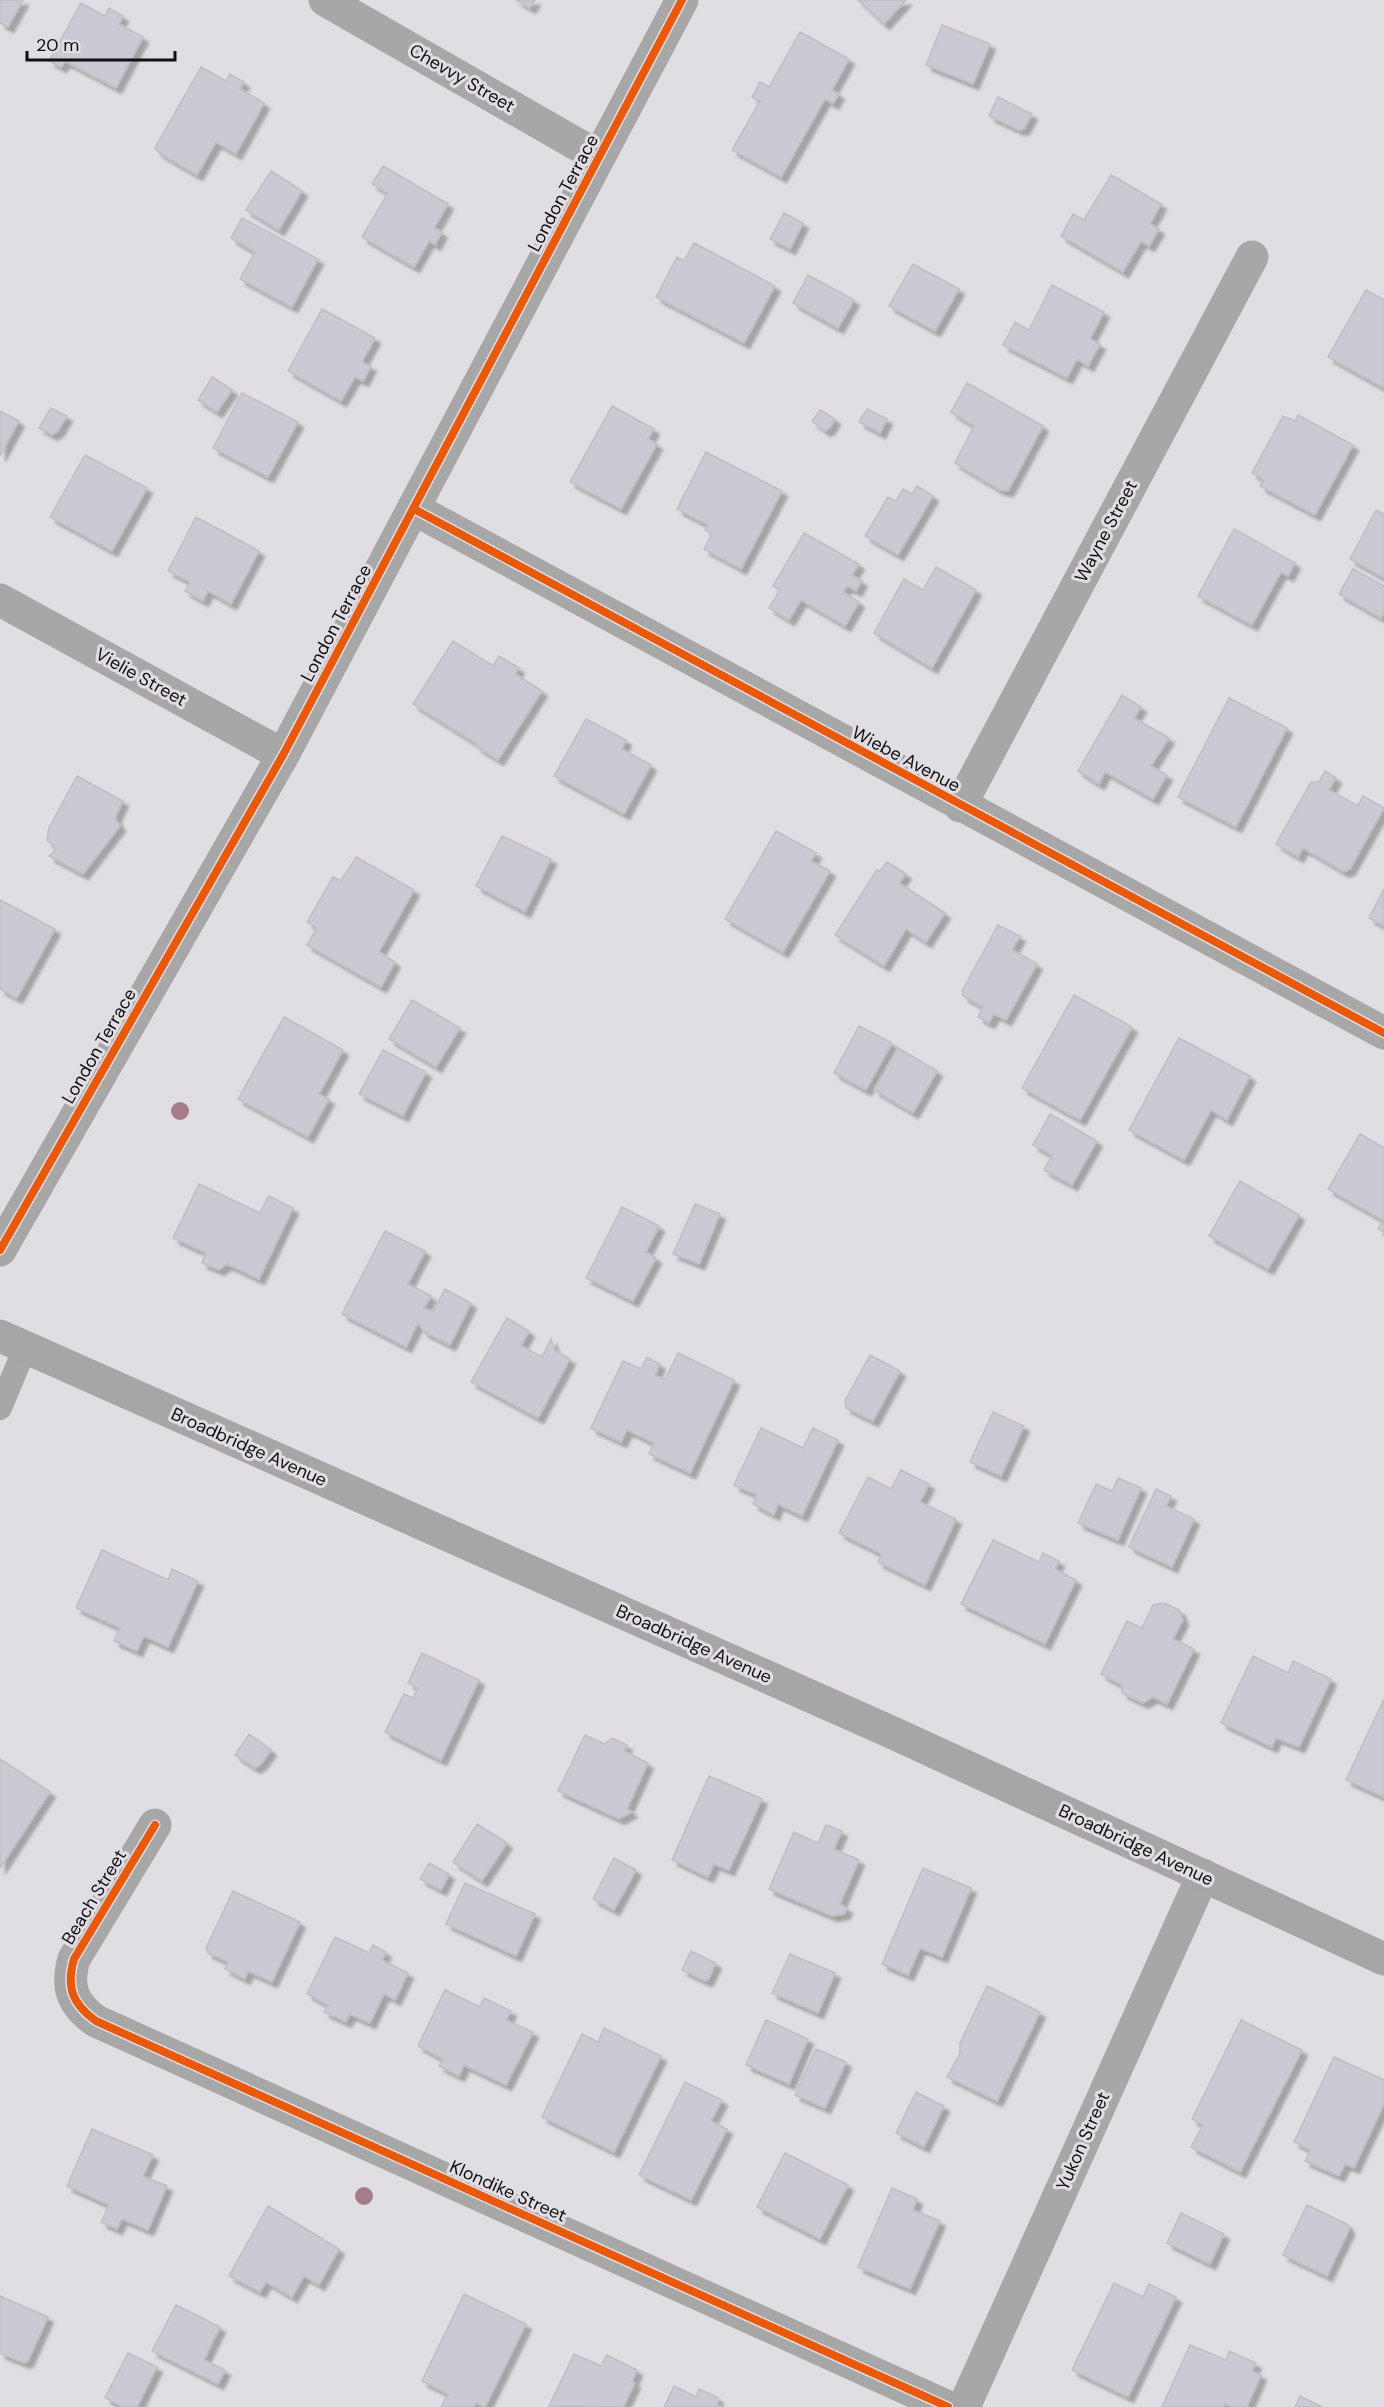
<svg xmlns="http://www.w3.org/2000/svg" width="1384" height="2407" font-family="'DM Sans',sans-serif">
<defs>
<filter id="shadow"><feDropShadow dx="5.5" dy="5.5" stdDeviation="1.5" flood-color="#0004"/></filter>
</defs>
<rect width="100%" height="100%" fill="#e0dee2"/>
<path fill="#cac9d4" stroke="#bfbec1" stroke-width="1.5" filter="url(#shadow)" d="M 0,0 L 23,0 L 8,27 L 0,23 Z
M 516,0 L 535,0 L 530,8 Z
M 858,0 L 906,0 L 884,24 Z
M 81,3 L 105,16 L 109,8 L 123,16 L 119,24 L 143,37 L 116,88 L 65,61 L 61,67 L 49,61 Z
M 942,25 L 990,44 L 973,84 L 926,65 Z
M 800,32 L 849,59 L 832,90 L 839,94 L 833,104 L 825,99 L 781,177 L 732,150 L 760,101 L 752,97 L 760,82 L 769,87 Z
M 201,67 L 226,81 L 230,74 L 244,82 L 240,89 L 264,103 L 236,154 L 216,142 L 197,175 L 159,153 L 155,148 Z
M 998,97 L 1032,114 L 1024,129 L 1019,130 L 989,116 Z
M 383,166 L 448,204 L 434,228 L 442,232 L 435,245 L 429,241 L 414,267 L 362,237 L 388,193 L 372,184 Z
M 271,171 L 302,191 L 279,230 L 246,210 Z
M 1111,175 L 1161,204 L 1150,224 L 1159,229 L 1149,246 L 1141,241 L 1123,272 L 1061,236 L 1073,214 L 1084,220 Z
M 784,213 L 803,223 L 790,249 L 770,239 Z
M 242,218 L 318,259 L 292,307 L 240,279 L 255,252 L 231,238 Z
M 694,243 L 775,286 L 744,343 L 656,297 L 677,257 L 684,261 Z
M 913,264 L 959,289 L 935,331 L 889,306 Z
M 808,275 L 854,300 L 838,328 L 793,303 Z
M 1052,285 L 1104,312 L 1090,339 L 1100,344 L 1088,366 L 1077,359 L 1067,378 L 1003,345 L 1015,322 L 1029,330 Z
M 1366,290 L 1384,300 L 1384,388 L 1328,357 Z
M 322,309 L 375,338 L 362,362 L 371,366 L 363,381 L 355,377 L 341,401 L 288,371 Z
M 212,377 L 232,390 L 217,412 L 198,400 Z
M 967,383 L 1043,426 L 1008,491 L 1000,490 L 955,463 L 974,426 L 951,412 Z
M 242,393 L 298,422 L 268,477 L 213,448 Z
M 612,406 L 654,429 L 648,439 L 657,444 L 621,509 L 570,482 Z
M 51,408 L 67,416 L 58,431 L 52,435 L 39,428 Z
M 867,409 L 887,419 L 880,433 L 859,422 Z
M 820,410 L 835,419 L 830,428 L 825,431 L 812,421 Z
M 0,411 L 19,421 L 0,456 Z
M 1298,415 L 1353,445 L 1315,515 L 1260,486 L 1264,480 L 1252,473 L 1283,416 L 1295,421 Z
M 706,452 L 782,491 L 741,569 L 704,549 L 712,534 L 705,530 L 708,525 L 677,509 Z
M 85,455 L 147,488 L 112,551 L 50,517 Z
M 917,486 L 933,496 L 898,555 L 865,536 L 888,497 L 896,501 L 903,489 L 912,494 Z
M 1376,510 L 1384,514 L 1384,578 L 1350,559 Z
M 196,517 L 259,551 L 231,604 L 208,591 L 203,601 L 185,591 L 190,582 L 168,571 Z
M 1234,529 L 1295,563 L 1288,576 L 1281,572 L 1252,625 L 1198,596 Z
M 804,533 L 859,564 L 852,575 L 862,581 L 856,591 L 847,586 L 843,592 L 859,602 L 845,626 L 801,600 L 789,620 L 769,608 L 780,590 L 773,586 Z
M 936,567 L 976,590 L 932,668 L 874,633 L 904,579 L 923,590 Z
M 1353,569 L 1384,586 L 1384,613 L 1381,618 L 1339,594 Z
M 453,641 L 493,666 L 499,656 L 519,668 L 515,674 L 542,691 L 498,760 L 476,746 L 477,744 L 413,704 Z
M 1122,695 L 1141,707 L 1134,718 L 1169,738 L 1151,766 L 1167,775 L 1153,799 L 1105,772 L 1099,784 L 1078,771 Z
M 1229,698 L 1287,728 L 1236,827 L 1178,797 Z
M 586,719 L 626,740 L 622,749 L 651,765 L 624,814 L 554,776 Z
M 1325,771 L 1336,778 L 1329,790 L 1358,806 L 1363,796 L 1384,808 L 1350,869 L 1344,872 L 1303,848 L 1298,857 L 1276,844 L 1311,782 L 1319,782 Z
M 77,776 L 123,801 L 115,818 L 120,826 L 83,874 L 49,856 L 56,849 L 47,840 L 49,828 Z
M 776,831 L 816,853 L 811,861 L 830,871 L 783,952 L 725,919 Z
M 502,836 L 551,859 L 525,912 L 476,886 Z
M 356,857 L 414,890 L 379,952 L 395,962 L 381,987 L 307,945 L 317,928 L 307,922 L 333,877 L 341,881 Z
M 887,862 L 906,874 L 899,883 L 945,913 L 926,942 L 906,929 L 884,966 L 835,935 L 877,870 L 880,871 Z
M 1384,889 L 1384,926 L 1369,918 Z
M 0,900 L 55,929 L 17,998 L 0,989 Z
M 998,925 L 1020,936 L 1012,950 L 1037,964 L 1006,1020 L 994,1014 L 989,1023 L 978,1017 L 983,1007 L 963,996 L 962,991 Z
M 1074,995 L 1132,1027 L 1080,1120 L 1022,1088 Z
M 412,1000 L 460,1028 L 436,1067 L 389,1039 Z
M 284,1017 L 343,1050 L 319,1094 L 329,1099 L 308,1137 L 238,1099 Z
M 859,1026 L 892,1043 L 866,1090 L 834,1073 Z
M 1179,1038 L 1250,1076 L 1227,1120 L 1211,1110 L 1184,1160 L 1129,1130 Z
M 898,1048 L 937,1071 L 913,1113 L 874,1090 Z
M 383,1050 L 426,1072 L 403,1116 L 359,1094 Z
M 1050,1114 L 1097,1141 L 1072,1185 L 1044,1170 L 1052,1155 L 1033,1145 Z
M 1360,1134 L 1384,1148 L 1384,1232 L 1378,1229 L 1383,1220 L 1328,1189 Z
M 1240,1181 L 1299,1215 L 1268,1269 L 1209,1236 Z
M 199,1184 L 260,1213 L 269,1196 L 293,1208 L 259,1279 L 227,1264 L 219,1270 L 202,1263 L 206,1253 L 173,1238 Z
M 695,1204 L 720,1214 L 699,1264 L 673,1254 Z
M 622,1207 L 659,1226 L 646,1252 L 656,1258 L 633,1301 L 586,1278 Z
M 385,1231 L 425,1251 L 408,1284 L 431,1296 L 424,1308 L 433,1312 L 445,1289 L 471,1303 L 450,1345 L 424,1332 L 418,1323 L 406,1347 L 342,1314 Z
M 507,1318 L 529,1331 L 521,1346 L 542,1357 L 551,1339 L 555,1351 L 570,1359 L 538,1418 L 471,1382 Z
M 678,1353 L 734,1380 L 690,1473 L 649,1454 L 654,1443 L 627,1430 L 621,1442 L 591,1428 L 623,1361 L 641,1369 L 647,1357 L 660,1364 L 655,1375 L 665,1380 Z
M 870,1355 L 900,1371 L 873,1421 L 846,1408 L 845,1401 Z
M 993,1412 L 1024,1426 L 1001,1476 L 970,1462 Z
M 761,1428 L 803,1448 L 813,1428 L 838,1440 L 802,1516 L 778,1504 L 774,1515 L 753,1504 L 757,1495 L 734,1485 Z
M 901,1470 L 929,1484 L 920,1502 L 956,1519 L 925,1585 L 878,1562 L 882,1554 L 839,1533 L 868,1477 L 891,1489 Z
M 1118,1478 L 1141,1488 L 1118,1540 L 1078,1523 L 1096,1484 L 1112,1491 Z
M 1156,1489 L 1171,1496 L 1166,1506 L 1194,1519 L 1172,1567 L 1129,1547 Z
M 993,1540 L 1039,1562 L 1043,1553 L 1059,1561 L 1055,1569 L 1076,1580 L 1045,1644 L 961,1604 Z
M 102,1550 L 168,1580 L 172,1569 L 198,1581 L 168,1647 L 144,1636 L 137,1651 L 114,1641 L 120,1628 L 76,1608 Z
M 1164,1603 L 1179,1610 L 1183,1620 L 1173,1639 L 1194,1649 L 1167,1704 L 1153,1697 L 1143,1703 L 1122,1693 L 1122,1685 L 1101,1674 L 1127,1621 L 1142,1628 L 1153,1605 Z
M 422,1653 L 479,1680 L 441,1760 L 385,1732 L 404,1694 L 413,1698 L 418,1688 L 408,1683 Z
M 1253,1656 L 1288,1673 L 1293,1661 L 1331,1679 L 1299,1747 L 1276,1738 L 1272,1747 L 1221,1723 Z
M 1384,1699 L 1384,1797 L 1346,1780 Z
M 249,1734 L 271,1750 L 261,1764 L 255,1768 L 235,1755 Z
M 585,1735 L 604,1744 L 612,1738 L 627,1745 L 624,1751 L 648,1763 L 627,1809 L 632,1812 L 619,1819 L 558,1791 Z
M 0,1759 L 50,1792 L 0,1868 Z
M 709,1776 L 762,1799 L 729,1870 L 714,1864 L 708,1877 L 672,1860 Z
M 477,1824 L 507,1843 L 482,1881 L 453,1862 Z
M 826,1825 L 842,1831 L 834,1849 L 859,1860 L 840,1904 L 847,1908 L 844,1914 L 832,1916 L 769,1889 L 794,1832 L 818,1843 Z
M 614,1858 L 636,1870 L 614,1910 L 593,1899 Z
M 429,1863 L 449,1874 L 441,1890 L 420,1879 Z
M 923,1868 L 971,1888 L 942,1957 L 920,1948 L 908,1975 L 882,1964 Z
M 465,1883 L 535,1914 L 516,1956 L 446,1924 Z
M 233,1891 L 300,1922 L 272,1982 L 248,1971 L 245,1979 L 225,1969 L 228,1962 L 208,1953 L 206,1948 Z
M 335,1937 L 369,1953 L 373,1945 L 386,1952 L 382,1960 L 408,1973 L 395,2000 L 384,1994 L 370,2023 L 350,2014 L 346,2022 L 324,2012 L 328,2005 L 307,1994 Z
M 691,1951 L 716,1963 L 708,1980 L 705,1981 L 682,1970 Z
M 790,1954 L 835,1973 L 818,2013 L 772,1993 Z
M 987,1986 L 1040,2012 L 997,2101 L 947,2077 L 960,2053 L 960,2043 Z
M 445,1990 L 480,2007 L 484,1998 L 511,2011 L 506,2020 L 533,2032 L 506,2085 L 464,2065 L 459,2076 L 439,2066 L 443,2059 L 418,2046 Z
M 766,2020 L 808,2039 L 789,2084 L 746,2065 Z
M 1241,2020 L 1302,2050 L 1240,2172 L 1191,2147 L 1203,2125 L 1192,2119 Z
M 604,2028 L 661,2056 L 614,2152 L 542,2117 L 582,2034 L 598,2042 Z
M 816,2049 L 846,2062 L 825,2108 L 795,2095 Z
M 1334,2057 L 1384,2080 L 1384,2104 L 1354,2168 L 1345,2164 L 1339,2176 L 1305,2161 L 1310,2150 L 1294,2142 Z
M 685,2082 L 722,2100 L 711,2121 L 727,2129 L 691,2200 L 639,2175 Z
M 916,2092 L 944,2106 L 924,2147 L 896,2133 Z
M 92,2129 L 153,2155 L 143,2176 L 167,2186 L 148,2230 L 122,2219 L 117,2229 L 101,2222 L 109,2205 L 67,2186 Z
M 785,2153 L 848,2185 L 820,2239 L 757,2207 Z
M 892,2188 L 917,2199 L 913,2210 L 940,2221 L 910,2289 L 858,2267 Z
M 1307,2205 L 1347,2224 L 1349,2230 L 1327,2276 L 1283,2255 Z
M 268,2206 L 339,2249 L 319,2285 L 304,2276 L 292,2297 L 266,2282 L 260,2292 L 229,2276 Z
M 1181,2213 L 1224,2234 L 1210,2264 L 1167,2243 Z
M 1114,2283 L 1143,2297 L 1149,2284 L 1176,2297 L 1128,2397 L 1072,2370 Z
M 464,2294 L 526,2324 L 485,2407 L 476,2403 L 474,2407 L 441,2407 L 448,2394 L 422,2381 Z
M 0,2296 L 48,2317 L 28,2361 L 24,2363 L 0,2353 Z
M 176,2305 L 220,2327 L 204,2360 L 225,2370 L 218,2384 L 152,2351 Z
M 1190,2345 L 1226,2360 L 1229,2351 L 1256,2363 L 1252,2371 L 1261,2375 L 1247,2407 L 1232,2407 L 1225,2404 L 1224,2407 L 1162,2407 Z
M 128,2353 L 157,2367 L 137,2407 L 123,2407 L 105,2398 Z
M 574,2354 L 601,2366 L 607,2355 L 637,2370 L 632,2382 L 635,2383 L 623,2407 L 549,2406 Z
M 674,2386 L 696,2397 L 699,2389 L 717,2397 L 718,2405 L 721,2407 L 664,2407 Z
M 1300,2396 L 1322,2407 L 1295,2407 Z"/>
<g fill="none" stroke-linecap="round" stroke-linejoin="round">
<path stroke="#a8a7a8" stroke-width="24" d="M 0,1408 L 25,1348"/>
<path stroke="#a8a7a8" stroke-width="33" d="M 325,0 L 599,157
M 414,509 L 1384,1033
M 0,600 L 283,755
M 960,806 L 1252,257
M 0,1250 L 283,755 L 682,0
M 155,1825 L 74,1959 C 66,1987 72,2004 96,2021 L 948,2407
M 964,2407 L 1203,1875"/>
<path stroke="#a7a6a7" stroke-width="33" d="M 0,1336 L 891,1732 L 1384,1959"/>
<g stroke="#e1dde3" stroke-width="11">
<path id="cycleway" d="M 414,509 L 1384,1033
M 0,1250 L 283,755 L 682,0
M 155,1825 L 74,1959 C 66,1987 72,2004 96,2021 L 948,2407"/>
</g>
<use href="#cycleway" stroke="#e8590c" stroke-width="8"/>
</g>
<g fill="#a57d8a">
<circle cx="180" cy="1111" r="9"/>
<circle cx="364" cy="2196" r="9"/>
</g>
<g text-anchor="middle" dominant-baseline="central" stroke-width="6" stroke-linejoin="round" paint-order="stroke">
<g font-size="18" fill="#100f11" stroke="#e1dde3">
<text transform="translate(462 78) rotate(30)">Chevvy Street</text>
<text transform="translate(563 193) rotate(-62)">London Terrace</text>
<text transform="translate(1106 531) rotate(-62)">Wayne Street</text>
<text transform="translate(336 623) rotate(-62)">London Terrace</text>
<text transform="translate(141 677) rotate(29)">Vielie Street</text>
<text transform="translate(906 759) rotate(28)">Wiebe Avenue</text>
<text transform="translate(99 1046) rotate(-60)">London Terrace</text>
<text transform="translate(249 1447) rotate(24)">Broadbridge Avenue</text>
<text transform="translate(694 1644) rotate(24)">Broadbridge Avenue</text>
<text transform="translate(1136 1845) rotate(25)">Broadbridge Avenue</text>
<text transform="translate(94 1897) rotate(-59)">Beach Street</text>
<text transform="translate(1083 2141) rotate(-66)">Yukon Street</text>
<text transform="translate(508 2191) rotate(24)">Klondike Street</text>
</g>
</g>
<path d="M27 51v9h148v-9" fill="none" stroke="#100f11" stroke-width="3"/>
<text x="36" y="51" font-size="18" fill="#100f11" stroke="#e1dde3" stroke-width="4.5" paint-order="stroke">20 m</text>
</svg>
